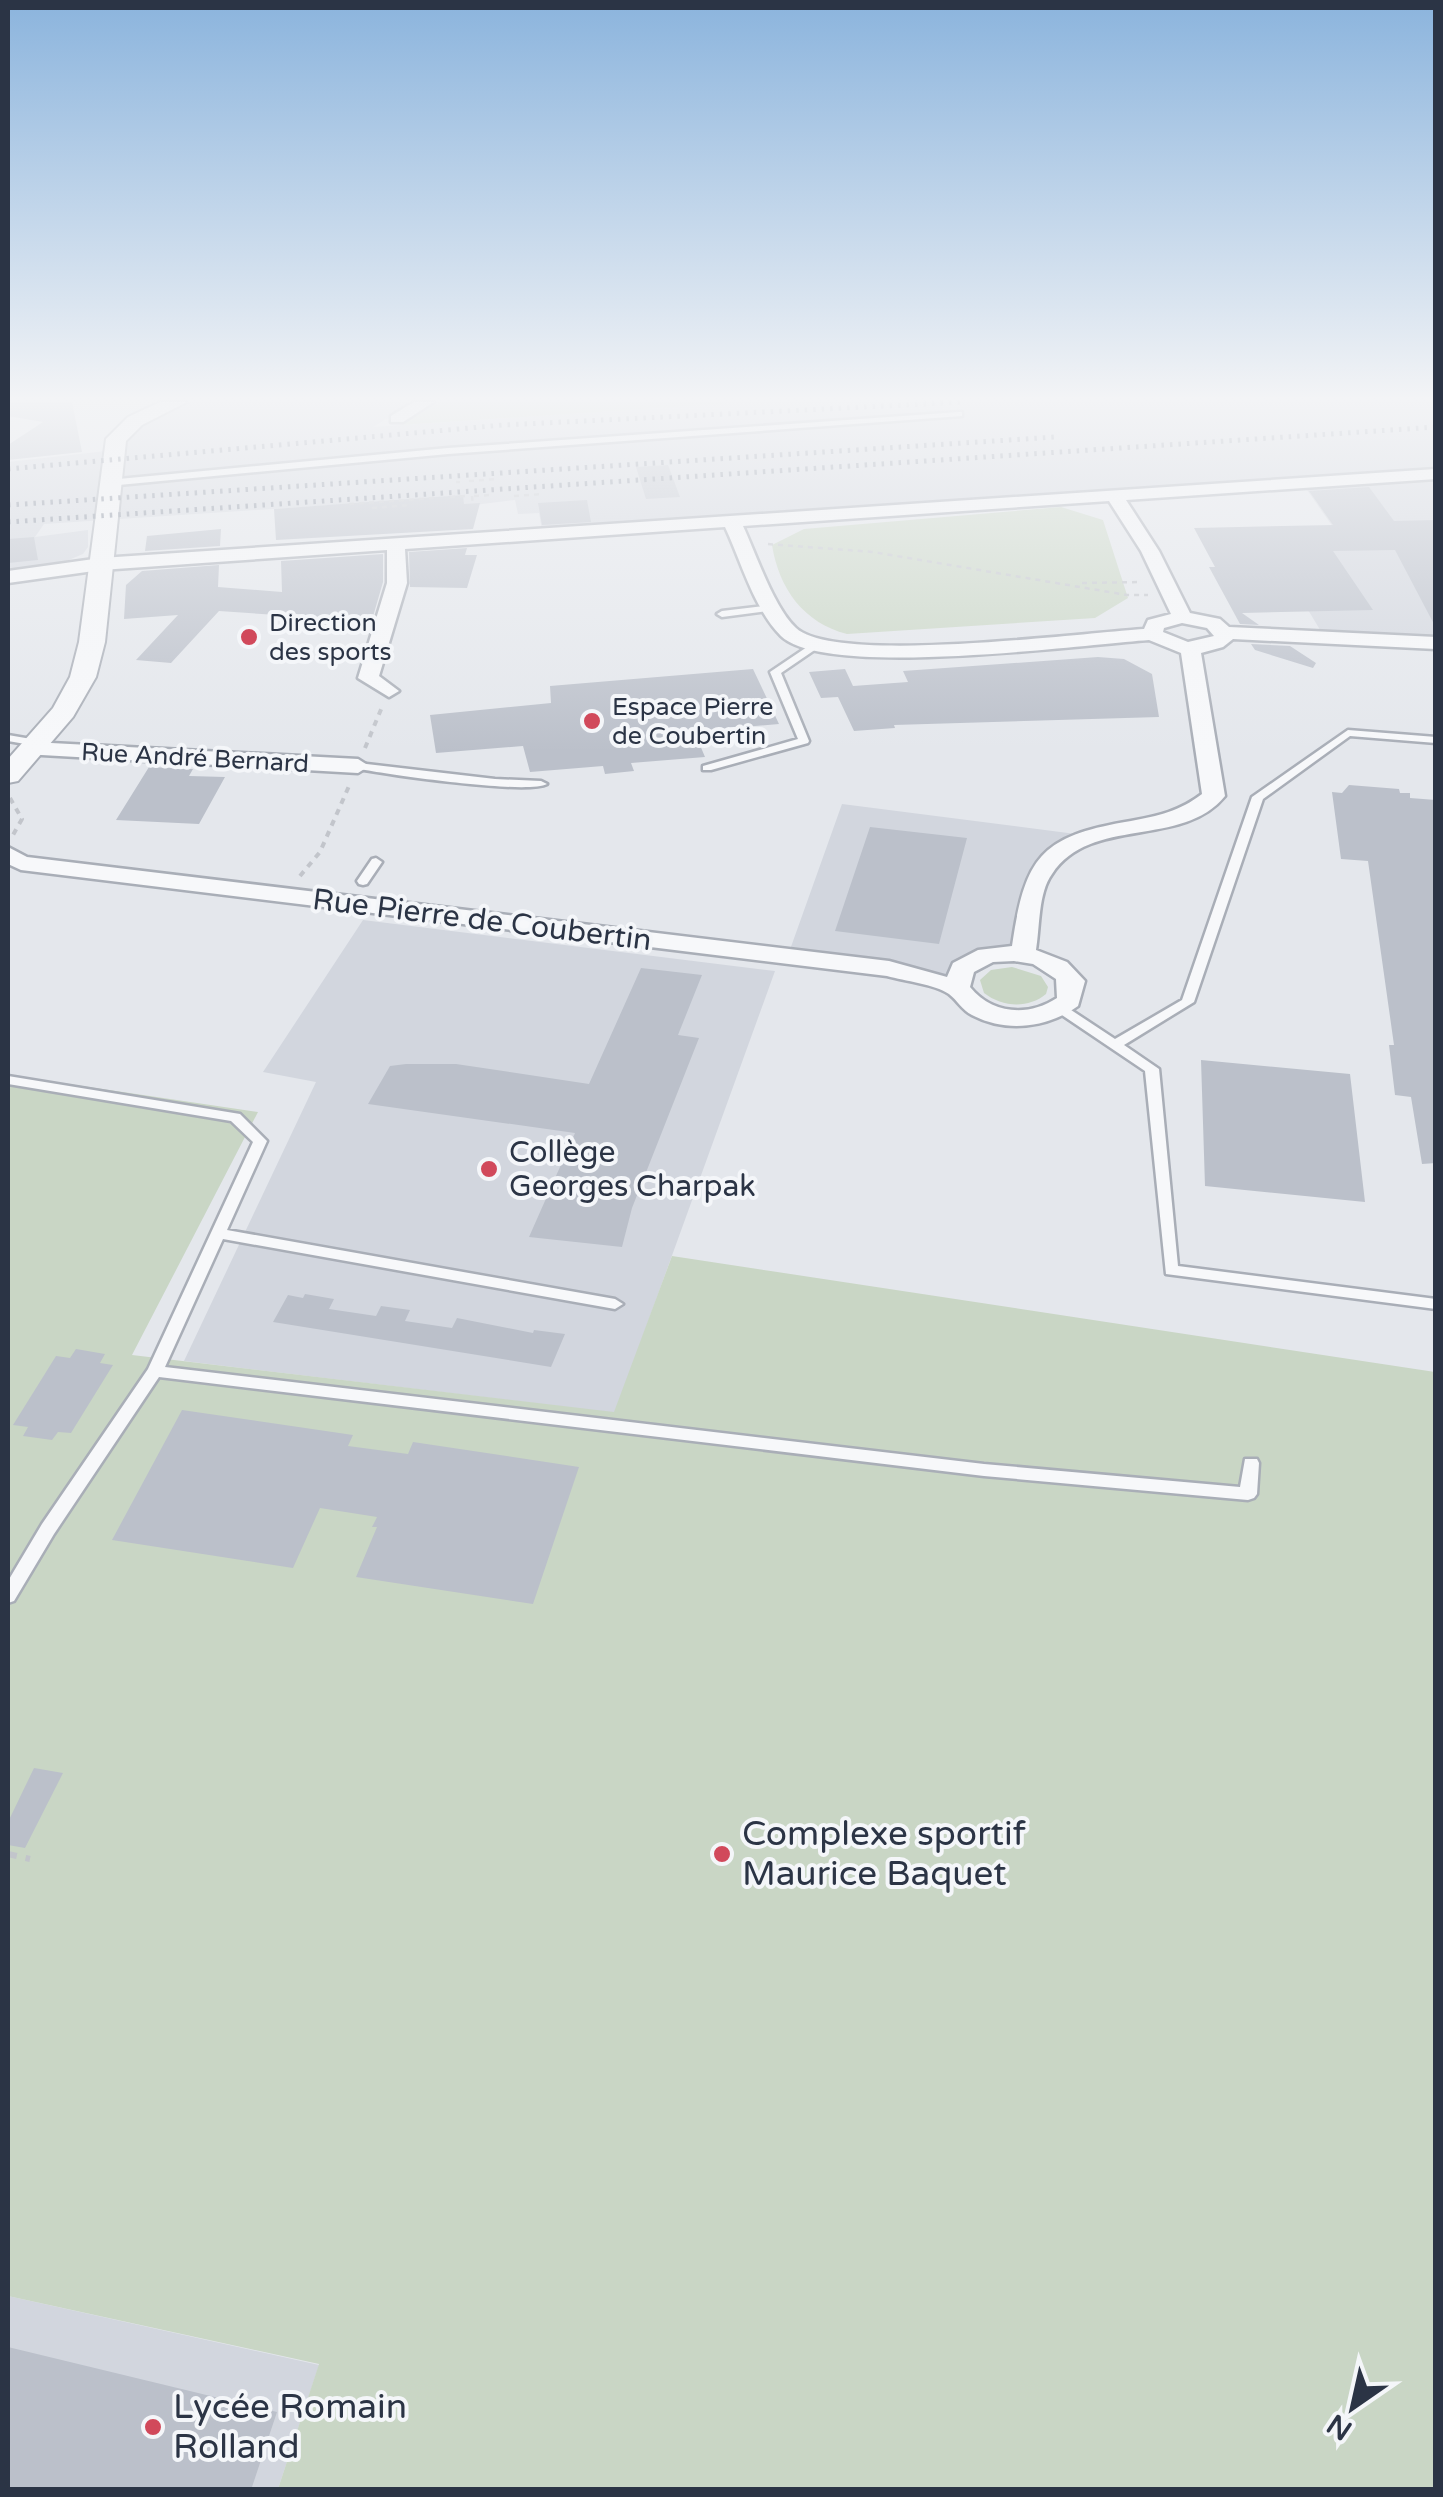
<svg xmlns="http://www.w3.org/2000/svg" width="1443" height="2497" font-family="'Varela Round',sans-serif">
<rect width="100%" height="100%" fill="#e4e7ec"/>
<path fill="#d2d6de" d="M 188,402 L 414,402 L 373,427 L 749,402 L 1436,402 L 1435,468 L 542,530 L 539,513 L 518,514 L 515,500 L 450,508 L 333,505 L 44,524 L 35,537 L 88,530 L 88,547 L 83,554 L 52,567 L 8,572 L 8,462 L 124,449 L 135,430 Z
M 1435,479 L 1435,643 L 1325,638 L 1273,552 L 1349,550 L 1305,487 Z
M 842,804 L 1091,836 L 1039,874 L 1023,954 L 987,955 L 957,988 L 787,958 Z
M 363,920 L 775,971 L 615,1413 L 184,1361 L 316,1082 L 263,1072 Z
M 8,2296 L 319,2365 L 278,2489 L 8,2490 Z"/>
<path fill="#c9d6c5" d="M 440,402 L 749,402 L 401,425 Z
M 1061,507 L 1103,520 L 1128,598 L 1095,618 L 847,634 C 804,623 779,589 772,545 L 804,529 Z
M 1012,967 L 1041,976 L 1048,987 L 1046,994 C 1028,1009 1002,1007 984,993 L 980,980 L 991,970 Z
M 8,1075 L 258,1112 L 132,1355 L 614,1412 L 672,1256 L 1435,1372 L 1435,2489 L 278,2489 L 319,2364 L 8,2296 Z"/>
<path fill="#bbc0ca" d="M 8,402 L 72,402 L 82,452 L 8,460 L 8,445 L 43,422 L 8,416 Z
M 668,465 L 680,497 L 646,499 L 636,467 Z
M 1369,487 L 1394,521 L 1436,520 L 1436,628 L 1395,550 L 1333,551 L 1373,610 L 1242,613 L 1259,625 L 1240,624 L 1209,567 L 1215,567 L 1194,528 L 1333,525 L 1309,491 Z
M 463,495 L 464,504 L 480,503 L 473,529 L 276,540 L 274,509 Z
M 587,500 L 591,522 L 542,525 L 538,503 Z
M 221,529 L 220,546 L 145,551 L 147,536 Z
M 34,537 L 38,560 L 8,563 L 8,539 Z
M 467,548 L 465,555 L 477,555 L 467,588 L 410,587 L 409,552 Z
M 383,554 L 383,582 L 372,620 L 342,618 L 335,628 L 301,625 L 307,617 L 219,611 L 171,663 L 136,660 L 178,615 L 124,619 L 126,585 L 142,571 L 219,565 L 218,587 L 282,592 L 281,561 Z
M 1251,644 L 1290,646 L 1316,663 L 1313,668 L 1255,650 Z
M 1098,657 L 1124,659 L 1152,674 L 1159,717 L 894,725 L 895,728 L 854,731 L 838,697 L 821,698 L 809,672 L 845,669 L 853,686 L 908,682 L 903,671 Z
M 753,669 L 779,724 L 694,731 L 705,757 L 631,763 L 634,771 L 605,774 L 603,766 L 530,772 L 523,746 L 436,753 L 430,715 L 551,703 L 550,686 Z
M 149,767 L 193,769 L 189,776 L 225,777 L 199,824 L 116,820 Z
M 1349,785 L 1399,789 L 1400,793 L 1410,793 L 1410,798 L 1436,800 L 1436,1163 L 1422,1164 L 1411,1097 L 1395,1095 L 1389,1045 L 1394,1045 L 1368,861 L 1341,859 L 1332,792 L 1342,793 Z
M 870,827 L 967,838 L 939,944 L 835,931 Z
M 641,968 L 702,975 L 678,1035 L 699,1038 L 632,1208 L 622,1247 L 529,1237 L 575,1133 L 368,1104 L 390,1066 L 406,1064 L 456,1064 L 589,1084 Z
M 1201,1060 L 1350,1074 L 1365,1202 L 1205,1186 Z
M 305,1294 L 334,1299 L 329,1309 L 376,1316 L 381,1306 L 410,1310 L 405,1321 L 452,1328 L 457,1318 L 533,1333 L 534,1330 L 565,1334 L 551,1367 L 273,1322 L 288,1295 L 303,1298 Z
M 76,1349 L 105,1354 L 100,1363 L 113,1365 L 71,1433 L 58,1432 L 52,1440 L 23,1436 L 28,1427 L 13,1425 L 56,1356 L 70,1358 Z
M 182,1410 L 353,1435 L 348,1446 L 408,1454 L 413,1442 L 579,1467 L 533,1604 L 356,1577 L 377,1527 L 372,1527 L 377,1517 L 320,1508 L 293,1568 L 112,1540 Z
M 34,1768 L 63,1773 L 25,1848 L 8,1845 L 8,1822 Z
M 8,2347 L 277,2412 L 251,2490 L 8,2490 Z"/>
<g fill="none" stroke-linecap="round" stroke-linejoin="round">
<g stroke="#a9aeb7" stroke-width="5">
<path id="service" d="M 959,412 L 962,412 L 962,416 L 448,454 L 108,486 L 104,483 L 108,480 L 448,448 Z
M 773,605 L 776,606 L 776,610 L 722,617 L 717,614 L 722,611 Z
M 810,645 L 819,647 L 781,673 L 809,741 L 808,743 L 711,770 L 703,770 L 703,766 L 798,739 L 770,672 Z
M 1348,730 L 1436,737 L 1436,743 L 1350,736 L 1263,799 L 1194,1002 L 1124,1045 L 1159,1069 L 1178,1266 L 1436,1299 L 1436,1309 L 1166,1274 L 1145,1071 L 1053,1009 L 1055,1006 L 1065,1006 L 1115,1039 L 1182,1000 L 1252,797 Z
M 8,735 L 37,740 L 42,743 L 37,746 L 8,741 Z
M 358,763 L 495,779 L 541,781 L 547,784 C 526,795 385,774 354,768 L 354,764 Z
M 376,858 L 382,862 L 367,884 L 363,885 L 359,884 L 357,881 L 372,859 Z
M 8,1076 L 240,1114 L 267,1141 L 227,1230 L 615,1299 L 623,1304 L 615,1309 L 223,1239 L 165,1367 L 984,1464 L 1240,1487 L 1245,1459 L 1257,1459 L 1259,1463 L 1257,1494 L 1254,1498 L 1248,1500 L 984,1476 L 159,1377 L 54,1534 L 14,1601 L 8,1603 L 8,1581 L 42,1524 L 148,1369 L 253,1142 L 231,1121 L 8,1084 Z"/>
</g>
<g stroke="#a9aeb7" stroke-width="5">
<path id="minor" d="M 414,402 L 434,402 L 403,422 L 391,422 L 391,416 Z
M 1436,469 L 1436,479 L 1126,500 L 1159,551 L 1190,613 L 1220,619 L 1229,627 L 1436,637 L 1436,649 L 1233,639 L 1223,647 L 1201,653 L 1225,796 C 1182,849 1091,815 1052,874 C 1038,893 1040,927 1036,950 L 1067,962 L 1085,981 L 1078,1006 C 1047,1028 1006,1033 972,1015 C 962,1010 957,1000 949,994 C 934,984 905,981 887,976 L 21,870 L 8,864 L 8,847 L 27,857 L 889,961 L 947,977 L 953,963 L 978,950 L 1012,946 C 1025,857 1040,836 1131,821 C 1158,816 1180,811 1202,794 L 1181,653 L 1149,640 C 1080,645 825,679 781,636 C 754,609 741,561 725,527 L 405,549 L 407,583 L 379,676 L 399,691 L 389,697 L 358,678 L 387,583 L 387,550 L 101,570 L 8,583 L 8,571 L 101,558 ZM 1109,501 L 1141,551 L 1171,614 L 1148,620 L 1144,629 C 1081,633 836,665 796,628 C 774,608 756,554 743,526 ZM 1182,623 L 1207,628 L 1214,636 L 1188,642 L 1163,632 L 1164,628 ZM 1014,961 L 1033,964 L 1056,979 L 1057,998 C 1028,1017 992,1014 970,987 L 974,972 L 993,962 Z
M 32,742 L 358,759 L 369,766 L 358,773 L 24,754 L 21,749 Z"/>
</g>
<g stroke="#a9aeb7" stroke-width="4">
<path id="tertiary" d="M 160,402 L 187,402 L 142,425 L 126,441 L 105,642 L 96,677 L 73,717 L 18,781 L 8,783 L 8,759 L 53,708 L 70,677 L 79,642 L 106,439 L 128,417 Z"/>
</g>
<path stroke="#c2c5cb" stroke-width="2.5" stroke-dasharray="5 5" stroke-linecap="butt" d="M 469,481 L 496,479
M 456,482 L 460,482
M 472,496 L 473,506
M 474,496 L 491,495
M 514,496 L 543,494
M 450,497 L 467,496
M 349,504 L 434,498
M 372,508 L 410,505
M 768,544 L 873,552 L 1127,595 L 1148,595
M 1082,583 L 1141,582"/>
<path stroke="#c2c5cb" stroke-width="4" stroke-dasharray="6 6" stroke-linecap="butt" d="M 365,748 L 382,707
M 10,798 L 22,819 L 13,835
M 300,876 L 320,852 L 349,786"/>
<path stroke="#c2c5cb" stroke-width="6" stroke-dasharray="9 9" stroke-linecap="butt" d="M 8,1854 L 30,1859"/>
<use href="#service" fill="#f7f8fa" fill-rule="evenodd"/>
<use href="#minor" fill="#f7f8fa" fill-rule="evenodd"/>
<use href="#tertiary" fill="#f7f8fa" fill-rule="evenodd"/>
<path stroke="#7d8696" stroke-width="5" stroke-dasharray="2.5 6" stroke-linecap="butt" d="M 8,469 L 503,425 L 964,402
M 8,505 L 1055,437
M 8,522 L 1436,427"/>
</g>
<linearGradient id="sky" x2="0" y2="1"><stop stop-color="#8bb4dd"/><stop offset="0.53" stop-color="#f3f4f6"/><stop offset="1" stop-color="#f3f4f6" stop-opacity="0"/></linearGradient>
<rect width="1443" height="752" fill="url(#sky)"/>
<g fill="#d1495b" stroke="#f4f6f9" stroke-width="4">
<circle cx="249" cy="637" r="10"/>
<circle cx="592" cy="721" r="10"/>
<circle cx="489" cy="1169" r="10"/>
<circle cx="722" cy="1854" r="10"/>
<circle cx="153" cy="2427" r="10"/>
</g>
<g text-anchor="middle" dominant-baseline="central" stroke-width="8" stroke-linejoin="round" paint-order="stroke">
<g font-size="25" fill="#2b3445" stroke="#f4f6f9" text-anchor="start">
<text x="269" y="623">Direction<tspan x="269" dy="29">des sports</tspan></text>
<text x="612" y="707">Espace Pierre<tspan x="612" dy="29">de Coubertin</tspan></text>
</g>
<g font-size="25" fill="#2b3445" stroke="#f4f6f9">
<text transform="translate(195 758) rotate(3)">Rue André Bernard</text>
</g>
<g font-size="30" fill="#2b3445" stroke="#f4f6f9">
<text transform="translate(482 920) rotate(7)">Rue Pierre de Coubertin</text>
</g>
<g font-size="30" fill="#2b3445" stroke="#f4f6f9" text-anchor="start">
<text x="509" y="1152">Collège<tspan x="509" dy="34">Georges Charpak</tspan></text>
</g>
<g font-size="35" fill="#2b3445" stroke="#f4f6f9" text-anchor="start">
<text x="742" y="1834">Complexe sportif<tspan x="742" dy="40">Maurice Baquet</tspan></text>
<text x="173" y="2407">Lycée Romain<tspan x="173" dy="40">Rolland</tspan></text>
</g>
</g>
<rect width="1443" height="2497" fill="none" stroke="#2b3445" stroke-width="20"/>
<g transform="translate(1353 2407) rotate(214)" stroke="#f4f6f9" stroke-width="8" paint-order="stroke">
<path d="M0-8L18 38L0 25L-18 38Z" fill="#2b3445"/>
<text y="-15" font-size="28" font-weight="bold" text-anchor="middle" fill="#2b3445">N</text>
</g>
</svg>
